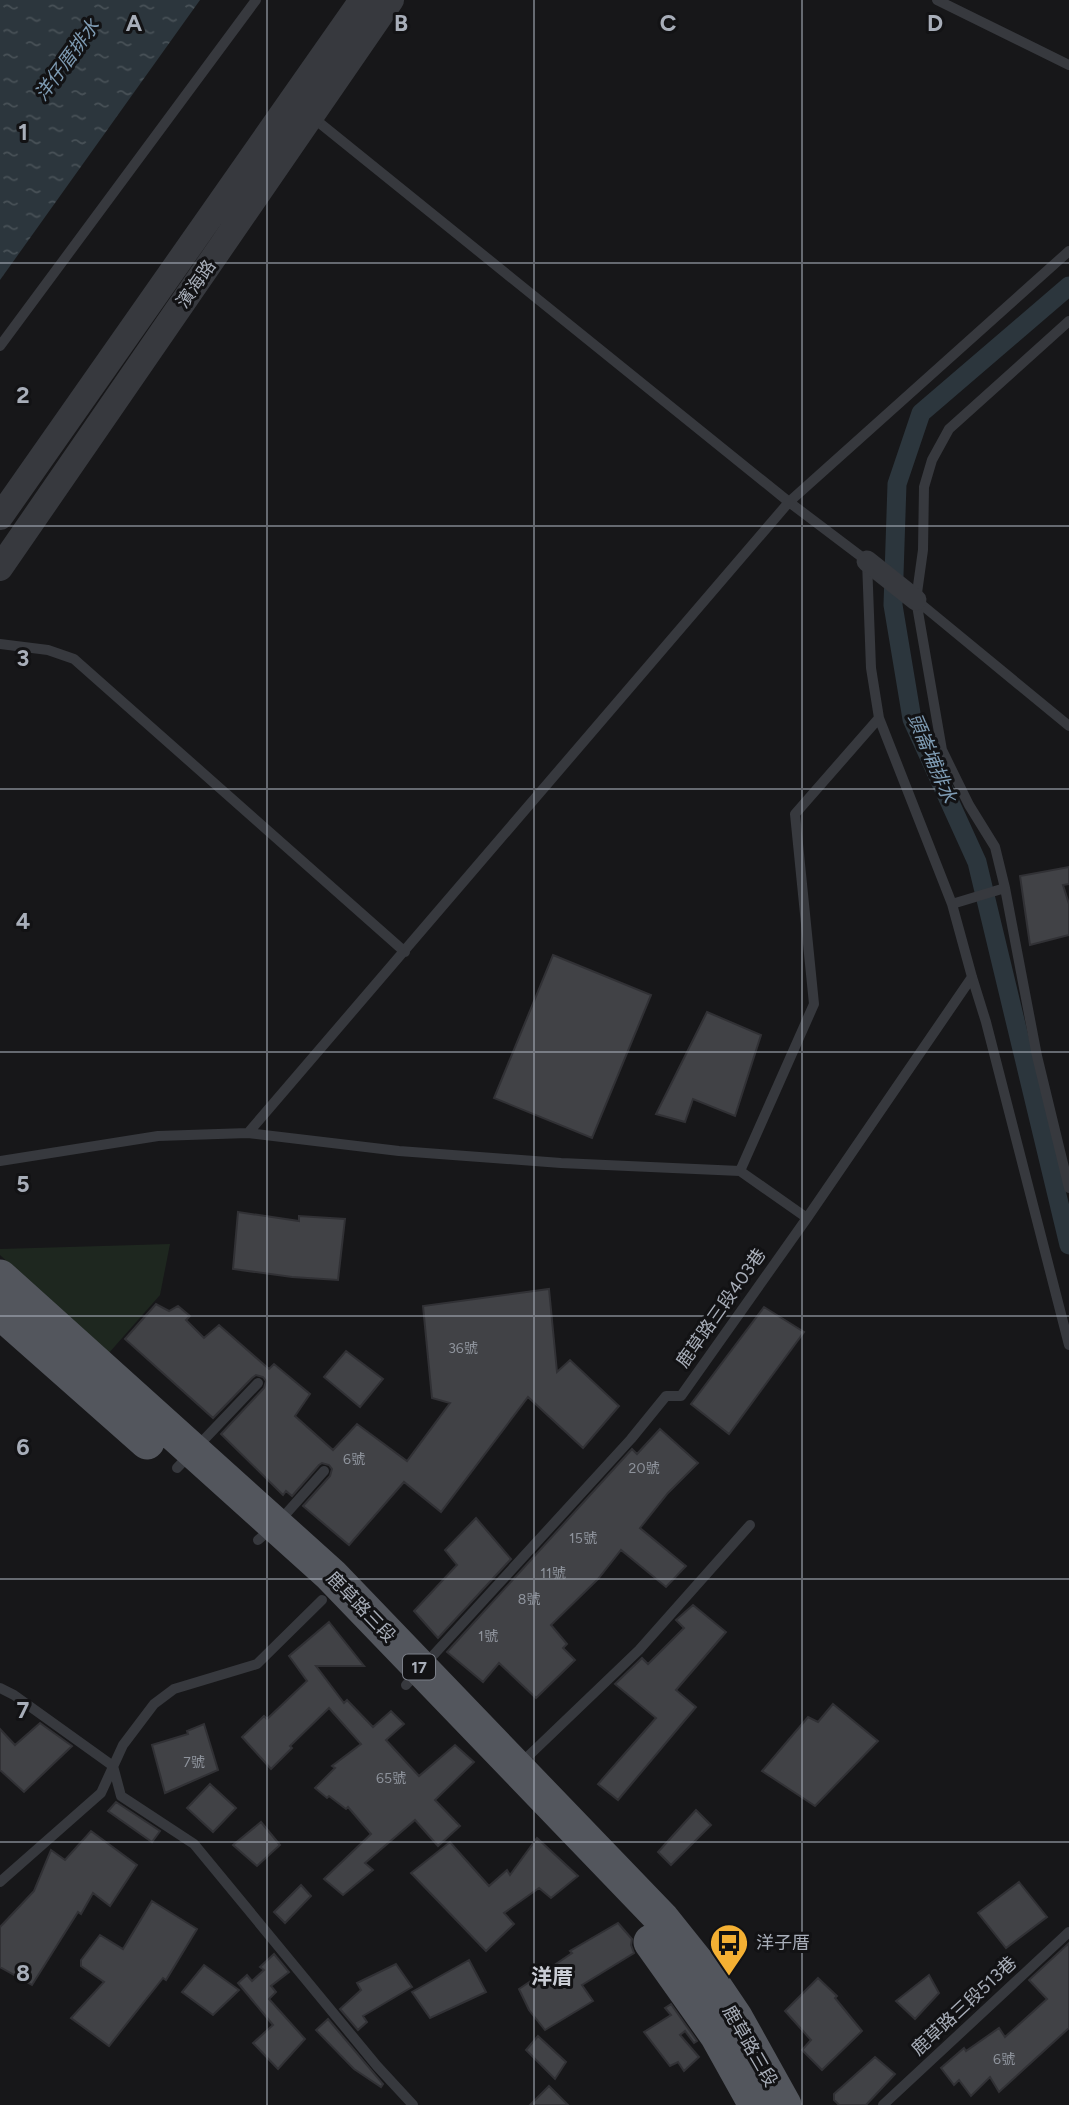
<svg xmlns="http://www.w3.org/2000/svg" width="1069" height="2105" font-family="Figtree,'Noto Sans TC',sans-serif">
<defs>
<pattern id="water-ripples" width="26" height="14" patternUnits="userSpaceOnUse" patternTransform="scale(1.75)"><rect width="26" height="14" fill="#2c363d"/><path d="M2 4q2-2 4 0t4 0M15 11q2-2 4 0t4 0" fill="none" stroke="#485157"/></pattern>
</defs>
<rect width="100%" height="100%" fill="#171719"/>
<path fill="#1e271f" d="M 170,1244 L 160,1295 L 108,1354 L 0,1255 L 0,1249 Z"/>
<path fill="url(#water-ripples)" d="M 0,0 L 200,0 L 0,280 Z"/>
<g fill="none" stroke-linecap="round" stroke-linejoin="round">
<path stroke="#2c363d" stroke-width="19" d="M 1069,286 L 921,413 L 897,484 L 893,605 L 912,719 L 977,862 L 1069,1245"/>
</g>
<path fill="#414246" stroke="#313135" stroke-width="2" d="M 1069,867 L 1069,884 L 1063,885 L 1069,904 L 1069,935 L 1030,945 L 1020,876 Z
M 553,955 L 651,995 L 592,1138 L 494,1098 Z
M 707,1012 L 761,1035 L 735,1116 L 693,1099 L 685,1122 L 656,1114 Z
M 238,1212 L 299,1221 L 299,1216 L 345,1219 L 338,1280 L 292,1277 L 233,1269 Z
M 549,1289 L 557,1372 L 570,1360 L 619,1406 L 583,1448 L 528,1397 L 441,1512 L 404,1482 L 349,1545 L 303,1506 L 330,1476 L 332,1469 L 329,1465 L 322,1463 L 319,1465 L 292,1496 L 286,1491 L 283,1495 L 221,1434 L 264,1388 L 266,1381 L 263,1377 L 256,1375 L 252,1378 L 213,1418 L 125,1339 L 156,1304 L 169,1311 L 178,1306 L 190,1316 L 186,1320 L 204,1338 L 219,1325 L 269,1369 L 274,1364 L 310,1394 L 295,1416 L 333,1450 L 357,1424 L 407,1461 L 450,1403 L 432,1398 L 423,1306 Z
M 764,1307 L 804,1332 L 729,1434 L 691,1404 Z
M 346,1351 L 383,1379 L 360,1407 L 324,1377 Z
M 660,1429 L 698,1463 L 668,1493 L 640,1528 L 686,1566 L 666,1587 L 621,1550 L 598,1579 L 551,1625 L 567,1644 L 563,1648 L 575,1660 L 536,1698 L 499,1663 L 483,1682 L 447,1652 L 632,1449 L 637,1454 Z
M 476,1518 L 511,1559 L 438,1638 L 414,1611 L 457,1565 L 445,1550 Z
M 693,1605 L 726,1632 L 676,1690 L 696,1707 L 618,1800 L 598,1784 L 656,1718 L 615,1684 L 642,1658 L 648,1664 L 684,1628 L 676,1620 Z
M 329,1622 L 364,1666 L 316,1666 L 344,1703 L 347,1700 L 373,1727 L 391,1711 L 404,1724 L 386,1740 L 419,1776 L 455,1745 L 474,1762 L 435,1800 L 460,1826 L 438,1846 L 415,1820 L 365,1863 L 373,1870 L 343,1895 L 324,1879 L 371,1834 L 348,1807 L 346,1809 L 329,1796 L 327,1798 L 315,1788 L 335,1768 L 332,1766 L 361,1744 L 329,1708 L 290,1746 L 292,1748 L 271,1769 L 242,1737 L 264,1716 L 267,1719 L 307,1681 L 289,1656 Z
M 833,1704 L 878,1741 L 815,1806 L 762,1771 L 808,1717 L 818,1722 Z
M 40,1723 L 72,1746 L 24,1792 L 0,1770 L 0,1729 L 15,1745 Z
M 204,1724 L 218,1770 L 165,1793 L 152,1745 L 188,1734 L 187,1731 Z
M 210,1784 L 236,1808 L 213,1832 L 187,1808 Z
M 116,1802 L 160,1831 L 152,1842 L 108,1811 Z
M 696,1810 L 711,1825 L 671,1865 L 658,1852 Z
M 261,1822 L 280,1845 L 257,1866 L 233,1845 Z
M 91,1831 L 137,1865 L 110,1906 L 93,1893 L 81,1914 L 78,1912 L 32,1985 L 0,1967 L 0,1927 L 34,1891 L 51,1850 L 65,1860 Z
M 537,1838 L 578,1876 L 551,1898 L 539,1888 L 504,1913 L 514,1924 L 486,1951 L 411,1873 L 450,1842 L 489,1886 L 507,1870 L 510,1875 Z
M 1019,1882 L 1047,1917 L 1006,1948 L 978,1913 Z
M 301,1885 L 311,1896 L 285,1923 L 274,1912 Z
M 152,1901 L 197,1929 L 166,1980 L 163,1978 L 109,2046 L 71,2018 L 104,1982 L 81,1966 L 81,1960 L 100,1935 L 123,1949 Z
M 618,1923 L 632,1939 L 631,1945 L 634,1953 L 582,1985 L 593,2001 L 545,2030 L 529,2010 L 519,1989 L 572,1953 L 570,1951 Z
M 1069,1943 L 1069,2028 L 999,2092 L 990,2077 L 971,2096 L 959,2080 L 954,2085 L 941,2068 L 964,2048 L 966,2051 L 999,2028 L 1005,2037 L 1047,1999 L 1029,1980 Z
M 274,1954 L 289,1972 L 271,1986 L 276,1992 L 269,1999 L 305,2039 L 278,2069 L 253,2043 L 273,2025 L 238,1983 L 247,1975 L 252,1981 L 264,1970 L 260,1967 Z
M 469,1960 L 486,1992 L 430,2018 L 412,1992 Z
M 396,1964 L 412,1987 L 363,2016 L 367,2022 L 358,2030 L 340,2009 L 361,1990 L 357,1983 Z
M 204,1965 L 239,1990 L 213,2015 L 182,1992 Z
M 929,1975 L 939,1993 L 915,2019 L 896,2001 Z
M 818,1978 L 837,1996 L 835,1998 L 862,2031 L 822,2070 L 802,2050 L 811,2040 L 785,2011 Z
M 671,2004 L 697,2041 L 694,2043 L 685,2031 L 680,2035 L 699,2057 L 684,2071 L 678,2062 L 670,2066 L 644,2032 L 671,2015 L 665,2008 Z
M 328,2019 L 383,2084 L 381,2087 L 354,2069 L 316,2030 Z
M 538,2036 L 566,2062 L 555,2079 L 526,2050 Z
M 875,2057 L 895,2074 L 866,2105 L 839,2105 L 834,2100 L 834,2094 Z
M 549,2086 L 568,2105 L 530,2105 Z"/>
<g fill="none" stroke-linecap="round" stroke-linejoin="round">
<path stroke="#37393e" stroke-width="10" d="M 937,0 L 1069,65
M 311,116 L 789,502 L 867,561 L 871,668 L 879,718 L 952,904 L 972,977 L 986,1022 L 1069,1345
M 1069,321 L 949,429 L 932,460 L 924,487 L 923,550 L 916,600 L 942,750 L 969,805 L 995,847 L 1005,888 L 1037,1056 L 1069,1188
M 0,346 L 256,0
M 916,600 L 1069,726
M 0,644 L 48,650 L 74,659 L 405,952
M 952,904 L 1005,888
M 248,1133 L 789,502 L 1069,251
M 0,1161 L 158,1136 L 248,1133 L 399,1151 L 561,1163 L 740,1171 L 807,1218
M 740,1171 L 814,1004 L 795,814 L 879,718
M 177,1468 L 258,1383
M 258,1540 L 276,1525 L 324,1471
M 406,1685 L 631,1439 L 666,1396 L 681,1396 L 807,1218 L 972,977
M 0,1688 L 14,1695 L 113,1766 L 121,1796 L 194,1844 L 377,2066 L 413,2105
M 520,1764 L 639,1650 L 750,1525
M 0,1882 L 101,1793 L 123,1745 L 154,1704 L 174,1689 L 257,1664 L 322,1600
M 883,2105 L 1069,1932"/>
<path stroke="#37393e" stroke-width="21" d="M 867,561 L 916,600"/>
<path stroke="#37393e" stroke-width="26" d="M 0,517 L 362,0
M 0,568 L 391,0"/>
<path stroke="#53565d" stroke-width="35" d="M 0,1277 L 331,1575 L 662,1919 L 706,1974 L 735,2017 L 784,2105
M 0,1312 L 147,1442
M 651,1942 L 717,2035 L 756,2105"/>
</g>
<path fill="none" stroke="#a8aeb9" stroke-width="2" stroke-opacity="0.55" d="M 267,0 L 267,2105M 534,0 L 534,2105M 802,0 L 802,2105M 0,263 L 1069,263M 0,526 L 1069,526M 0,789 L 1069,789M 0,1052 L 1069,1052M 0,1316 L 1069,1316M 0,1579 L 1069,1579M 0,1842 L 1069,1842"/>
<defs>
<g id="bus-pin" transform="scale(2.0125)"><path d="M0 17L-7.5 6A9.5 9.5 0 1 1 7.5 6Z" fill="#f4b033" stroke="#121214"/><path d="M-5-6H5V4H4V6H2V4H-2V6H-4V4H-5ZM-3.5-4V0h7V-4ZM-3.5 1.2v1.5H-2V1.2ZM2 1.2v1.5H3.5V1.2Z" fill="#111"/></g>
</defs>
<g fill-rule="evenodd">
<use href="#bus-pin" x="729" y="1943"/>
</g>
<g text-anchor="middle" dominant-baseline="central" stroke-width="6" stroke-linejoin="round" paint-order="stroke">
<g font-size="14" fill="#8e939c">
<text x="463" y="1348">36號</text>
<text x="354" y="1459">6號</text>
<text x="644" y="1468">20號</text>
<text x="583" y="1538">15號</text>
<text x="553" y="1573">11號</text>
<text x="529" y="1599">8號</text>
<text x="488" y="1636">1號</text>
<text x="194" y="1762">7號</text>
<text x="391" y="1778">65號</text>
<text x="1004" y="2059">6號</text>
</g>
<rect fill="#121214" stroke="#7b7f88" stroke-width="2" x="403" y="1654.5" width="32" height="25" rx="5"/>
<g font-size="16" font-weight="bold" fill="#a8aeb9">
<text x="419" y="1667">17</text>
</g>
<g font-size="18" fill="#a8aeb9" stroke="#121214">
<text transform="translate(196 284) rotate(-55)">濱海路</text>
<text transform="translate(721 1308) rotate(-55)">鹿草路三段403巷</text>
<text transform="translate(361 1607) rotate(46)">鹿草路三段</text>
<text transform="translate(964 2006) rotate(-43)">鹿草路三段513巷</text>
<text transform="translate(750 2046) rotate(60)">鹿草路三段</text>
</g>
<g font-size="18" fill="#a8aeb9" stroke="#121214" text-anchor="start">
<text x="756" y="1943">洋子厝</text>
</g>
<g font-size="19" font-style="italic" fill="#7f9cb4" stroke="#121214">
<text transform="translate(67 60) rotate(-54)">洋仔厝排水</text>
<text transform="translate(932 758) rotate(67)">頭崙埔排水</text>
</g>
<g font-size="21" font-weight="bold" fill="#cacdd5" stroke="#121214">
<text x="552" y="1976">洋厝</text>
</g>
</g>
<g font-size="23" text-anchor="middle" font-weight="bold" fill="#a8aeb9" stroke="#121214" stroke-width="6" stroke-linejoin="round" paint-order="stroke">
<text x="134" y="31">A</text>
<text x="401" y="31">B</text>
<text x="668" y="31">C</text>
<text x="935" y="31">D</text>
<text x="23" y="140">1</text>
<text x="23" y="403">2</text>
<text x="23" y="666">3</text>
<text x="23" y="929">4</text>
<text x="23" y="1192">5</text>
<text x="23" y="1455">6</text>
<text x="23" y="1718">7</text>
<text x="23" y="1981">8</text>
</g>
</svg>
